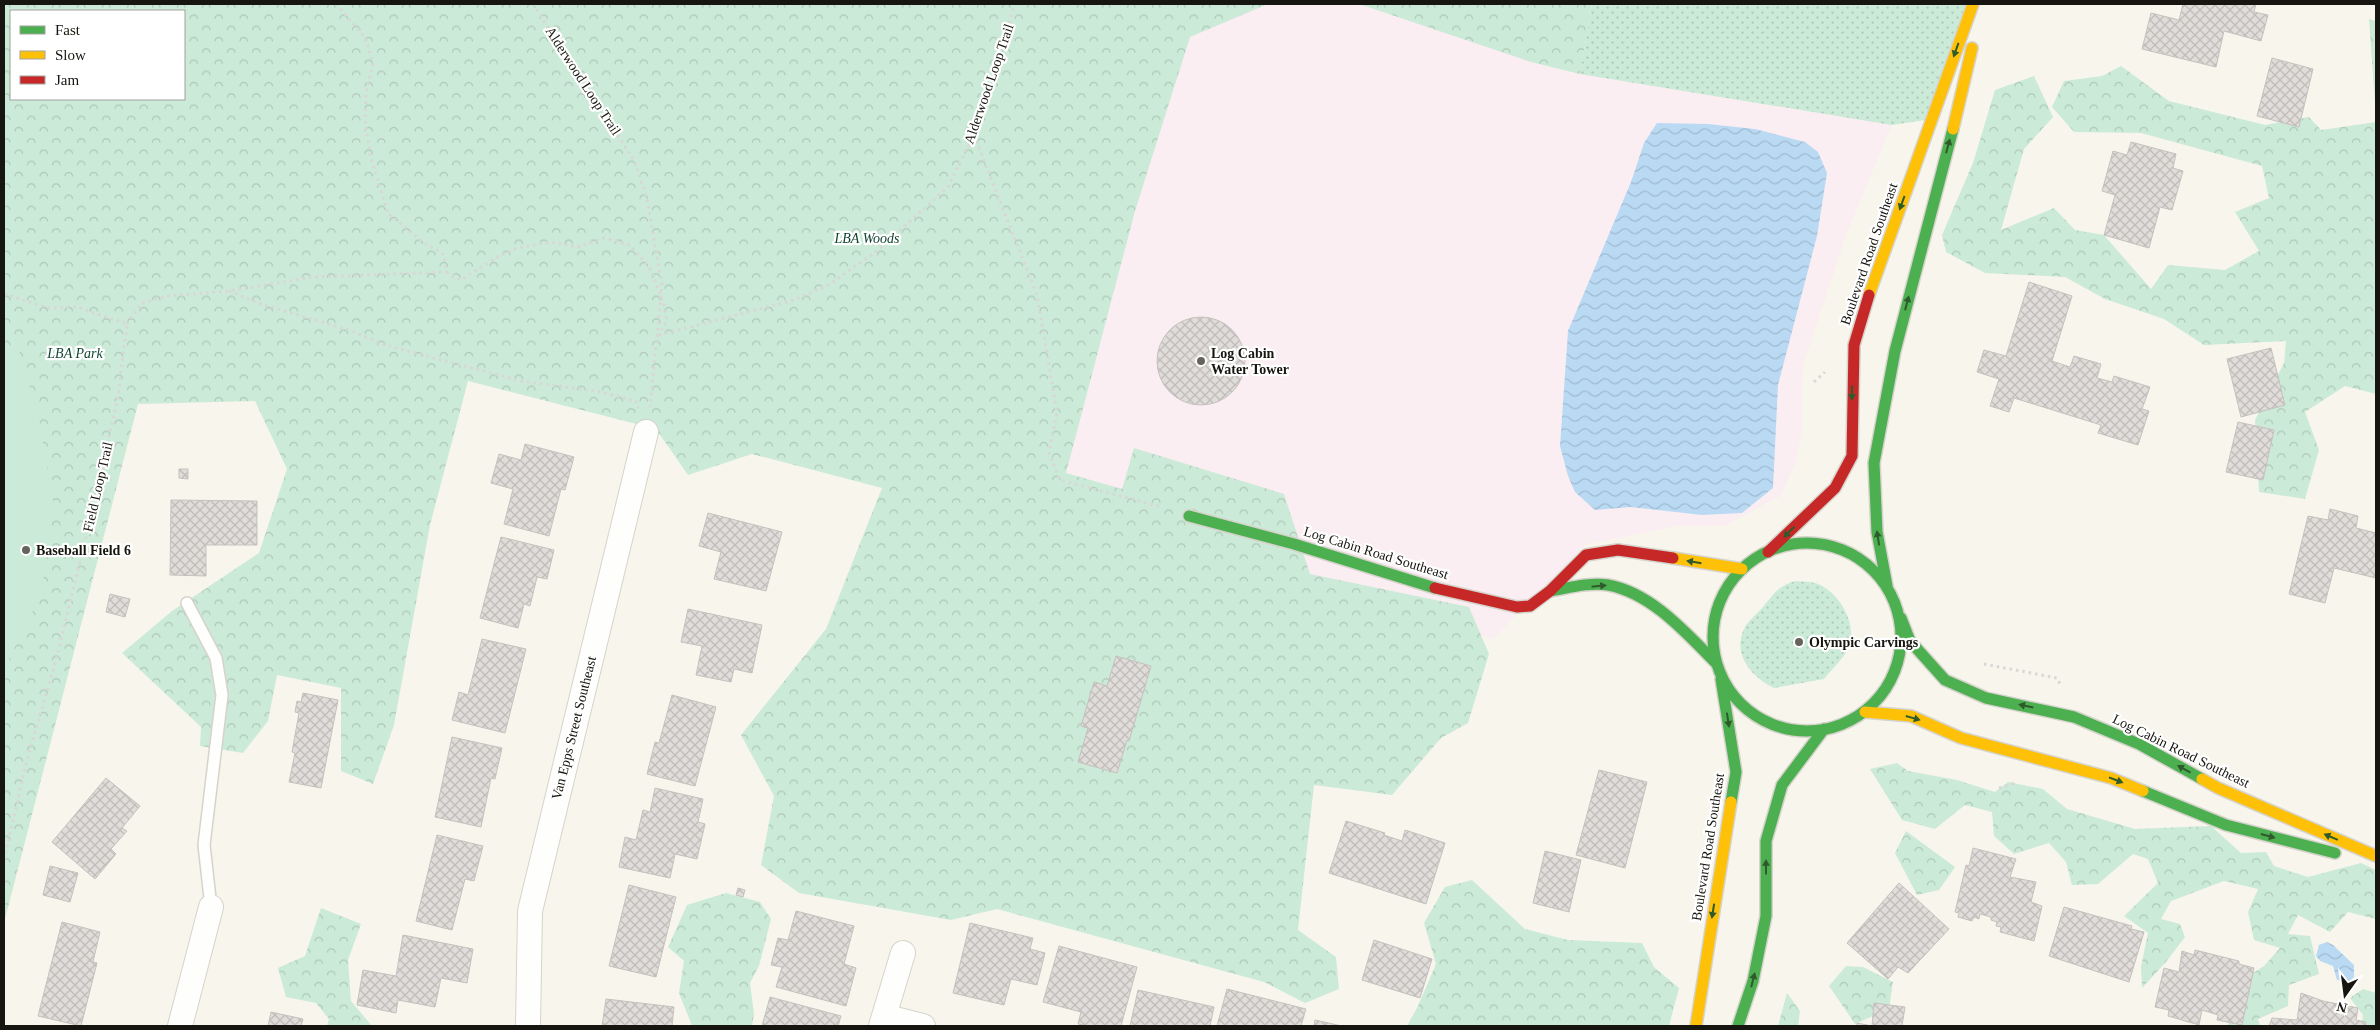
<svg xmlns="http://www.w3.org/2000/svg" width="2380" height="1030" font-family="'Times New Roman',serif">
<defs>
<pattern id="grass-dots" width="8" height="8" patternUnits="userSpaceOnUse" patternTransform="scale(1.25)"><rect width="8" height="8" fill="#cbead7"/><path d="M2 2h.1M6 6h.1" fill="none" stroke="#aec8b7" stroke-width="1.8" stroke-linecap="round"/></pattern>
<pattern id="forest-crowns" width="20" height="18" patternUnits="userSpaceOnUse" patternTransform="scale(1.25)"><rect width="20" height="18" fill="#cbead7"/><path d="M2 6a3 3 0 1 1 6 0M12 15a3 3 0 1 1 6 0" fill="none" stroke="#aec8b7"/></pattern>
<pattern id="water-waves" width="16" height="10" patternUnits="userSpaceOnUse" patternTransform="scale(1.25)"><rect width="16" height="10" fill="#badaf4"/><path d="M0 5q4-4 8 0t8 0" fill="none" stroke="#9fbad0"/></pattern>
<pattern id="building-cross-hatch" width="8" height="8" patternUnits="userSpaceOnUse" patternTransform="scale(1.25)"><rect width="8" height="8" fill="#dfdcd9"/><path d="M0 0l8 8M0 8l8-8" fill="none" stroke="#bfbcb9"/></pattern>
</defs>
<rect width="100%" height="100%" fill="#f8f6ec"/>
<path fill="#faeef2" d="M 1169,4 L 1430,4 L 1538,30 L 1892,125 L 1847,233 L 1803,366 L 1802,432 L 1796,462 L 1781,496 L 1724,526 L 1677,526 L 1585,545 L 1493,639 L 1038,524 Z"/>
<path fill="url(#grass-dots)" d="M 1592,4 L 1973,4 L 1932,119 L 1892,125 L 1580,74 Z
M 1795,581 C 1803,582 1811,581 1818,584 C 1840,593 1859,626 1848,649 C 1843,659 1831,670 1824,679 L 1774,688 C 1751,677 1731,653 1745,627 C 1749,620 1758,613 1763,607 C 1775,593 1777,587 1795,581 Z"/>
<path fill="url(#forest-crowns)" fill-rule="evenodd" d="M 4,4 L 1268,4 L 1190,37 L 1135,211 L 1066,473 L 1122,489 L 1134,448 L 1284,494 L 1310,574 L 1469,607 L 1489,654 L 1468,723 L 1441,738 L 1392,795 L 1314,785 L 1298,930 L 1336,957 L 1339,989 L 1305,1003 L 1264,982 L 997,909 L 951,920 L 799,893 L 761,865 L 774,796 L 741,735 L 826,629 L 882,488 L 752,454 L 688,475 L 656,429 L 468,381 L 430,525 L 394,725 L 373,784 L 341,771 L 341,688 L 277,675 L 268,721 L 243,753 L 200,746 L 201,727 L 122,653 L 172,611 L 259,553 L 287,469 L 255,401 L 138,404 L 4,923 ZM 11,11 L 184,11 L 184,99 L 11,99 Z
M 1359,4 L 1592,4 L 1580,74 L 1531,62 Z
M 2369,19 L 2376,21 L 2376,118 Z
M 2121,66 L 2169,101 L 2265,125 L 2309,117 L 2321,130 L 2376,122 L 2376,394 L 2345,386 L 2305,412 L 2319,450 L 2305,499 L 2259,492 L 2255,420 L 2284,363 L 2286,341 L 2204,345 L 2164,319 L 2105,299 L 2065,277 L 1985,273 L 1946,252 L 1942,235 L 1973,163 L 1995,90 L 2034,76 L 2053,117 L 2024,149 L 2001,230 L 2054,208 L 2075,230 L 2104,235 L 2151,289 L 2168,265 L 2225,270 L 2259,251 L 2235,212 L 2269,198 L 2262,166 L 2141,133 L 2074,132 L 2052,107 L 2064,81 L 2102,76 Z
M 1897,763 L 1908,771 L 1957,780 L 1995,792 L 2008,782 L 2043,789 L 2067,809 L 2135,829 L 2211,826 L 2241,853 L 2266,852 L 2274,866 L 2308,877 L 2361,863 L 2376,870 L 2376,919 L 2348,912 L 2330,932 L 2298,915 L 2288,934 L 2310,936 L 2319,974 L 2289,985 L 2288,1006 L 2258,1019 L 2260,1026 L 2227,1026 L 2239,1006 L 2242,980 L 2264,966 L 2280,948 L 2254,940 L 2248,912 L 2258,889 L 2224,881 L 2171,901 L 2161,919 L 2180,924 L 2185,937 L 2166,962 L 2142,988 L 2141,967 L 2148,933 L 2124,916 L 2158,883 L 2148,859 L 2133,854 L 2098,884 L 2072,885 L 2066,862 L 2049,843 L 2014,854 L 1994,836 L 1992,812 L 1965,805 L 1935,829 L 1902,820 L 1870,769 Z
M 1906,831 L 1955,867 L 1939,890 L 1917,895 L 1895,853 Z
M 1472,880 L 1525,929 L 1568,940 L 1642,943 L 1654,967 L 1679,988 L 1669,1026 L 1407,1026 L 1418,1006 L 1436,964 L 1424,923 L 1445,887 Z
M 726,893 L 760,902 L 771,919 L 759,966 L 750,983 L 754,1014 L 752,1026 L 692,1026 L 679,993 L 684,961 L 668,947 L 687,905 Z
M 321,908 L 361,924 L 348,960 L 351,1001 L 372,1026 L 327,1026 L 329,1019 L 316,1003 L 286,997 L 278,968 L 305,956 Z
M 1846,966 L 1863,967 L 1893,982 L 1889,1009 L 1855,1024 L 1829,986 Z
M 2363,989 L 2376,993 L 2376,1026 L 2362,1026 L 2363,1015 L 2350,998 Z
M 1787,993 L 1800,1011 L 1798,1026 L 1778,1026 Z"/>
<path fill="#cbead7" d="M 18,347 L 38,414 L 54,505 L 41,595 L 4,669 L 4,352 Z"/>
<path fill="url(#water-waves)" d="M 1657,123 L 1708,124 L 1755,129 L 1805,142 L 1818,152 L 1827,173 L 1817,236 L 1778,385 L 1773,488 L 1742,513 L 1702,515 L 1631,507 L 1595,510 L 1575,492 L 1568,476 L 1560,446 L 1568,331 L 1631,182 L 1644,143 Z
M 2327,942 L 2333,945 L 2354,965 L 2354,977 L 2350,981 L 2337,980 L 2333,966 L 2320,961 L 2316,956 L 2319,945 Z"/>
<path fill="url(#building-cross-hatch)" stroke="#c5c1be" d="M 2183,4 L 2256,4 L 2254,12 L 2268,15 L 2261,41 L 2224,31 L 2216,67 L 2142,49 L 2151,13 L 2179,20 Z
M 2272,58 L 2313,69 L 2299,127 L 2257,116 Z
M 2131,142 L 2176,154 L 2173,168 L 2183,171 L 2172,210 L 2160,207 L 2149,248 L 2104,235 L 2115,195 L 2102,191 L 2113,151 L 2127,155 Z
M 2029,282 L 2072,296 L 2052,361 L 2070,367 L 2074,356 L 2101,364 L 2097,378 L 2112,382 L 2114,376 L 2150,387 L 2142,409 L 2149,411 L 2138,445 L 2098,433 L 2101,425 L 2014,398 L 2009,412 L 1990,406 L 1999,379 L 1977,372 L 1984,350 L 2006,356 Z
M1157 361a44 44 0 1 1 88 0a44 44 0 1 1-88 0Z
M 2271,348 L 2285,405 L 2241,417 L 2227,359 Z
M 2238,422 L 2274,430 L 2263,480 L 2226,472 Z
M 525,444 L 574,457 L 565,490 L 561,489 L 549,536 L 504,524 L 513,489 L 491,483 L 499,454 L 521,460 Z
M 179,469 L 188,469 L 188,479 L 179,478 Z
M 171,500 L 257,501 L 257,545 L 206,545 L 206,576 L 170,575 Z
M 2330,509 L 2358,516 L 2356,528 L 2376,533 L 2376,578 L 2334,568 L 2325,603 L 2289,594 L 2308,516 L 2328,520 Z
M 708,513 L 782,532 L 766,591 L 714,579 L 721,552 L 699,546 Z
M 501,537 L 554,550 L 547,579 L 537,577 L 530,606 L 524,604 L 518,628 L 480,618 Z
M 110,594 L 130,599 L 125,617 L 106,612 Z
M 688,609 L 762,625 L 752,673 L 734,669 L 731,682 L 696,675 L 702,646 L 681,642 Z
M 482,639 L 526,649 L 505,733 L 452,720 L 459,692 L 468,695 Z
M 1116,656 L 1151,666 L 1129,741 L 1127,740 L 1117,773 L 1078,762 L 1088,728 L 1081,726 L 1094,682 L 1107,686 Z
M 303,693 L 338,700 L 321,788 L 289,782 L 295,753 L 292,752 L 299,713 L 295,712 L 297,701 L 301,702 Z
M 672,695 L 716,707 L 695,786 L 647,774 L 655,742 L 659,743 Z
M 452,737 L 502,748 L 495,779 L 491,778 L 481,827 L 435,817 Z
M 1599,770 L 1647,782 L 1625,868 L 1576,855 Z
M 106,778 L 140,806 L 122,828 L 127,831 L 111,849 L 116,854 L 95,879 L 52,842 Z
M 655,788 L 703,799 L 698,822 L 705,824 L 697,859 L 675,854 L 670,878 L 619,867 L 625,837 L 636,840 L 643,810 L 650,812 Z
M 1346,821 L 1385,833 L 1384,835 L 1402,841 L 1405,830 L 1445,843 L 1426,904 L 1329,873 Z
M 437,835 L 483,846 L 474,881 L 465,879 L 452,930 L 416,921 Z
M 1973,848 L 2016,859 L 2010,877 L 2036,882 L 2031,902 L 2042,906 L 2034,941 L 2000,932 L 2001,927 L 1996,926 L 1997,922 L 1991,920 L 1991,917 L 1980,914 L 1979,919 L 1974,917 L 1972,921 L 1958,917 L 1959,913 L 1955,912 L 1966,865 L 1969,866 Z
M 1545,851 L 1581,860 L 1569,912 L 1533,903 Z
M 50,866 L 78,873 L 70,902 L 43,895 Z
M 1899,883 L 1949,929 L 1908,973 L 1898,967 L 1888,979 L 1847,943 Z
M 629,885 L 676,897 L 656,977 L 609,966 Z
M 738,888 L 745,890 L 743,897 L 736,895 Z
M 2064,907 L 2132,926 L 2131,929 L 2144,932 L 2129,982 L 2049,956 Z
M 796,911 L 854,926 L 844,964 L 856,968 L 846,1006 L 776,987 L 782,967 L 771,965 L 778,938 L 788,940 Z
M 62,922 L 100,932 L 93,962 L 97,963 L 81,1026 L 38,1016 Z
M 970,923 L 1033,938 L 1030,949 L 1045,953 L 1037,985 L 1011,979 L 1004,1005 L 953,993 Z
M 403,935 L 473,949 L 467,983 L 441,978 L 435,1007 L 398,1000 L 396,1013 L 357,1005 L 363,970 L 396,976 Z
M 1374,940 L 1432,959 L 1420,998 L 1362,980 Z
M 1059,946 L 1137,967 L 1121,1026 L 1088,1026 L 1078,1024 L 1081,1012 L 1043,1002 Z
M 2195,950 L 2239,961 L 2239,964 L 2254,968 L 2242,1025 L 2217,1020 L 2218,1015 L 2202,1010 L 2199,1025 L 2168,1016 L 2169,1010 L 2155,1007 L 2164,968 L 2179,972 L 2182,951 L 2194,955 Z
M 1227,989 L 1306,1009 L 1301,1026 L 1217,1026 Z
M 1138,990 L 1214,1007 L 1210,1026 L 1130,1026 Z
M 2301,993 L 2323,1001 L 2358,1008 L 2356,1020 L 2366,1022 L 2365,1026 L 2269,1026 L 2272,1018 L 2297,1020 Z
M 770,997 L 841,1016 L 838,1026 L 762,1026 Z
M 606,999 L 674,1007 L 672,1026 L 602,1026 Z
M 1874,1003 L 1905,1007 L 1902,1026 L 1857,1026 L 1857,1023 L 1872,1026 Z
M 271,1012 L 303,1019 L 301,1026 L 268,1026 Z
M 1315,1020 L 1342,1026 L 1314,1026 Z"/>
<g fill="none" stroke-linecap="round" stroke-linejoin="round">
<g stroke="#d5d3cb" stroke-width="14">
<path id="lane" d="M 187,603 L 216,658 L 222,695 L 204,845 L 211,907"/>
</g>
<g stroke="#d5d3cb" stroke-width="26">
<path id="street" d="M 884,1016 L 923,1026
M 180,1026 L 211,907
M 528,1026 L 530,911 L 646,432
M 881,1026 L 903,953"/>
</g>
<g stroke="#d5d3cb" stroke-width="14">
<path id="fast" d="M 1189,516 L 1294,544 L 1435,588
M1713 637a94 94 0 1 1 188 0a94 94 0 1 1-188 0Z
M 1887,586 L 1877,532 L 1874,463 L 1895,351 L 1953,129
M 1550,591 C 1568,588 1590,582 1608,585 C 1652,593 1687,634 1717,664
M 1901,618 L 1910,641 L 1945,680 L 1986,698 L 2074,717 L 2139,744 L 2202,779
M 1721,679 L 1736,772 L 1731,802
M 2143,791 L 2226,825 L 2335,853
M 1738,1026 L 1753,981 L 1766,916 L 1766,841 L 1782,785 L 1824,729"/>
</g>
<g stroke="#d5d3cb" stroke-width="14">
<path id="slow" d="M 1953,129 L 1972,48
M 1869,295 L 1973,4
M 1673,558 L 1742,569
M 1865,712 L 1911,716 L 1961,738 L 2111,778 L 2143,791
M 2202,779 L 2218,788 L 2376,856
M 1696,1026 L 1731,802"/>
</g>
<g stroke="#d5d3cb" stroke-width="14">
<path id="jam" d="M 1768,552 L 1835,488 L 1852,456 L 1854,345 L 1869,295
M 1435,588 L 1517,607 L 1530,606 L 1550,591 L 1586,555 L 1618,550 L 1673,558"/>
</g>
<path stroke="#d9d7d5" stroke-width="3" stroke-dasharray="2.5 4" stroke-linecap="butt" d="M 336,4 L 365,37 L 373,63 L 366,93 L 365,122 L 371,158 L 388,214 L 426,244 L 443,254 L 447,272 L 461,280 L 499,256 L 517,248 L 550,242 L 578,247 L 604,238 L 630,245 L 651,270 L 664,305 L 667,321 L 658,335
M 533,4 L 635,162 L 647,199 L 662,285 L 650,407
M 974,135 L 1037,295 L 1057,412 L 1049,453 L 1060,480 L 1162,507
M 229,291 L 264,305 L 349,330 L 385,345 L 521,381 L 596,391 L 636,401 L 638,408
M 4,294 L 48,308 L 77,307 L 127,324 L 118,397 L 92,512 L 56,660 L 27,760 L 4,860
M 127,324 L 142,303 L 167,296 L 229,291 L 313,277 L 447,272
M 659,335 L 794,300 L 830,284 L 877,251 L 948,187 L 974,135 L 1015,4
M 1814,382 L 1825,372
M 1984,664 L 2057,678 L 2060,684
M 1999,788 L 2015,783"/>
<use href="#lane" stroke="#fefefc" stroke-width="11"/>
<use href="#street" stroke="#fefefc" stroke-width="24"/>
<use href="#fast" stroke="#4caf50" stroke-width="11"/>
<use href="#slow" stroke="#ffc107" stroke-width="11"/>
<use href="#jam" stroke="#c62828" stroke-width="11"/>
</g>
<defs><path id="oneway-solid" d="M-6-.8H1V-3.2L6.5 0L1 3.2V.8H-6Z" transform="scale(1.25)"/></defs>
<g fill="#2e5a2c">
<use href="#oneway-solid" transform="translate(1956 50) rotate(110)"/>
<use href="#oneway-solid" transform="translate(1948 146) rotate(-75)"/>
<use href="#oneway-solid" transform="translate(1902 203) rotate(110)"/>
<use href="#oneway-solid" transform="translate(1907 303) rotate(-75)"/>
<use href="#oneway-solid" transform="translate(1852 393) rotate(91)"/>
<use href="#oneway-solid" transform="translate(1789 532) rotate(136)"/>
<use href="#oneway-solid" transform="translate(1878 538) rotate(-99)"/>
<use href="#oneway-solid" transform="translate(1694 562) rotate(-171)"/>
<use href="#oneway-solid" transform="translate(1599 586) rotate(-6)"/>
<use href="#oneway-solid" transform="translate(2026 706) rotate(-168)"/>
<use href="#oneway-solid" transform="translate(1913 718) rotate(16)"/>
<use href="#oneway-solid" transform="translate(1728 720) rotate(81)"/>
<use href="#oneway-solid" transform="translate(2184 769) rotate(-151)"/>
<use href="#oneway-solid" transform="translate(2116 780) rotate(21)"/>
<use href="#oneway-solid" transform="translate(2268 836) rotate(15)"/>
<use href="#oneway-solid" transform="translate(2331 837) rotate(-157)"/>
<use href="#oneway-solid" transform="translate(1766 867) rotate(-90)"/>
<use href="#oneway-solid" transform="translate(1713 911) rotate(99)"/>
<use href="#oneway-solid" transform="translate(1753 980) rotate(-76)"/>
</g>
<g fill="#65645c" stroke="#fff" stroke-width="2">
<circle cx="1201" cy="361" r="5"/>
<circle cx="26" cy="550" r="5"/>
<circle cx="1799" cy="642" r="5"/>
</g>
<g text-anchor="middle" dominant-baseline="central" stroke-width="4.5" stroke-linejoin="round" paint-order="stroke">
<g font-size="14" fill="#16150f" stroke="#fff">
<text transform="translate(583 81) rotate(57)">Alderwood Loop Trail</text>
<text transform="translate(989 84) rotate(-71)">Alderwood Loop Trail</text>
<text transform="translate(1869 254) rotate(-71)">Boulevard Road Southeast</text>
<text transform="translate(98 487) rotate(-77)">Field Loop Trail</text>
<text transform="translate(1376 553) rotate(17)">Log Cabin Road Southeast</text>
<text transform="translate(574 728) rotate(-76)">Van Epps Street Southeast</text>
<text transform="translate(2181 751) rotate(26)">Log Cabin Road Southeast</text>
<text transform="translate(1708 847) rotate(-81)">Boulevard Road Southeast</text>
</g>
<g font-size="14" font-style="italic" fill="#114431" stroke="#fff">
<text x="867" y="238">LBA Woods</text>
<text x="75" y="353">LBA Park</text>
</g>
<g font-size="14" font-weight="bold" fill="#16150f" stroke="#fff" text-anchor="start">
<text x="1211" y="353">Log Cabin<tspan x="1211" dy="16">Water Tower</tspan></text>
<text x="36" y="550">Baseball Field 6</text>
<text x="1809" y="642">Olympic Carvings</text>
</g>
</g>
<rect width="2380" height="1030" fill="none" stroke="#16150f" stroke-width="10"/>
<rect x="10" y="10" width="175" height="90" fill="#ffffff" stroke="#a2a19f"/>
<rect x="20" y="26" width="25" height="8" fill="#4caf50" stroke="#a2a19f"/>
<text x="55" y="35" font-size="15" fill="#16150f">Fast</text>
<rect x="20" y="51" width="25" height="8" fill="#ffc107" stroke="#a2a19f"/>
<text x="55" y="60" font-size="15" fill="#16150f">Slow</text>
<rect x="20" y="76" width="25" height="8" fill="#c62828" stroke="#a2a19f"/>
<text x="55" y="85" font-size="15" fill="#16150f">Jam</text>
<g transform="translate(2345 995) rotate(194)" stroke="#ffffff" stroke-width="4" paint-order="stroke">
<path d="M0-4L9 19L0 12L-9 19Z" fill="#16150f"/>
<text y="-8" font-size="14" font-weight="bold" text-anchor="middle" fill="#16150f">N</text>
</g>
</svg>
